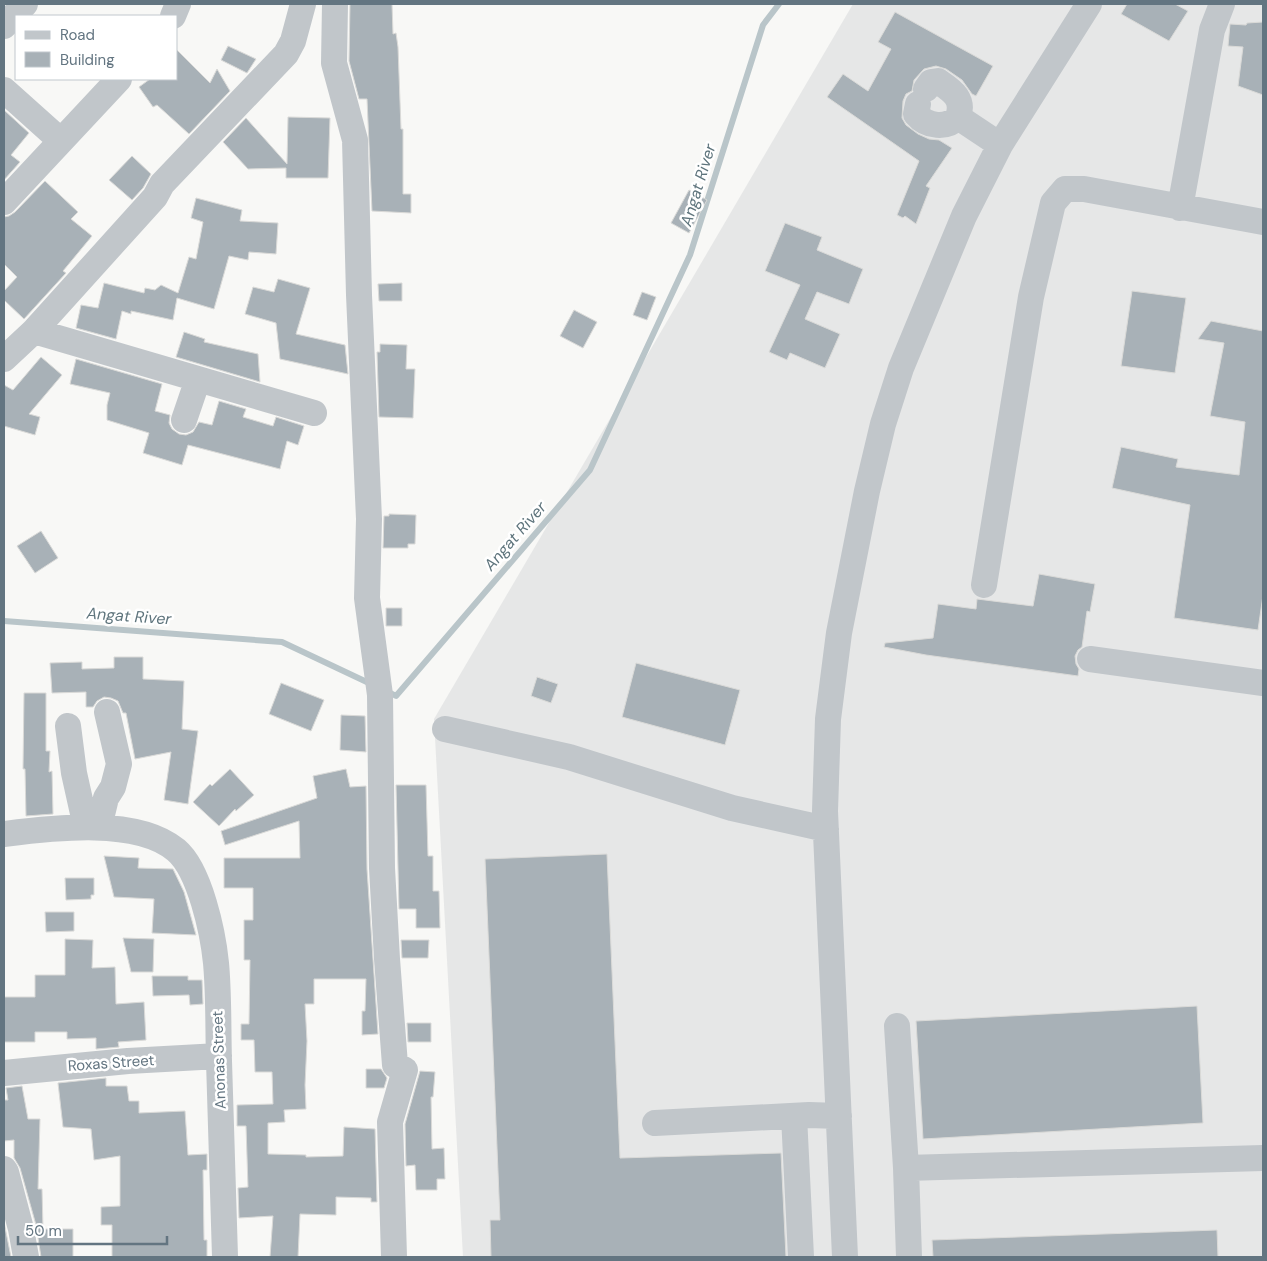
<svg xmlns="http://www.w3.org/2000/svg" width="1267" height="1261" font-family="'DM Sans',sans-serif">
<rect width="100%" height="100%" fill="#f8f8f6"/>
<path fill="#e6e7e7" d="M 853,4 L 1263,4 L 1263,1257 L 463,1257 L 434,719 Z"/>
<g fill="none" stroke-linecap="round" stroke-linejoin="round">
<path stroke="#b9c5c9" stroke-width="6" d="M 4,621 L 282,642 L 371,684
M 387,691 L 396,696 L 590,470 L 690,255 L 763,25 L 779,4"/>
</g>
<path fill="#a8b1b7" stroke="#dadad8" d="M 350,4 L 392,4 L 393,34 L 396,33 L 398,47 L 401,129 L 403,129 L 403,194 L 411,194 L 411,213 L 372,211 L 367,99 L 359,99 L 349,61 Z
M 1127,4 L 1175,4 L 1188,11 L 1169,41 L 1121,14 Z
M 895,12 L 993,66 L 976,96 L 972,94 L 962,80 L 946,69 L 936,66 L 924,69 L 914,80 L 912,91 L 906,94 L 903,101 L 902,118 L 906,125 L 918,134 L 929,139 L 939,140 L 952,148 L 926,186 L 930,188 L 916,224 L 905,216 L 903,218 L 897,215 L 919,161 L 827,97 L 843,74 L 868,91 L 891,49 L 878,42 Z
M 1263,22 L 1263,95 L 1238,86 L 1243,47 L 1228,46 L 1230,24 L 1246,25 L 1247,23 Z
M 228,46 L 256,59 L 247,73 L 221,60 Z
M 176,49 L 210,83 L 217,69 L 230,91 L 189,134 L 157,105 L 153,107 L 139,87 L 150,79 L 176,79 Z
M 4,110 L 29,133 L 11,155 L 20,162 L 4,180 Z
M 288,117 L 330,118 L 328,178 L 286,178 L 286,168 L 248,169 L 223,142 L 246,118 L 287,164 Z
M 132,156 L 151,174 L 143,188 L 132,200 L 109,180 Z
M 45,181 L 78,212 L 71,219 L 92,236 L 63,271 L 66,273 L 24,319 L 4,300 L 4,291 L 17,277 L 4,264 L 4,217 L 9,216 L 15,212 Z
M 689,190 L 707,200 L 689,233 L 671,223 Z
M 196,198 L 242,210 L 240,221 L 278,223 L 276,254 L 249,252 L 248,260 L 229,256 L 214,309 L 177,298 L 173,320 L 131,311 L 131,314 L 122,311 L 116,339 L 76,328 L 81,305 L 98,308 L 104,283 L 144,293 L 145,288 L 155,290 L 161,285 L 178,293 L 189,257 L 196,259 L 203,222 L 191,218 Z
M 785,223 L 822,237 L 817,250 L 863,269 L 849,304 L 817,292 L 805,319 L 840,334 L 825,368 L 790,353 L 787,360 L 769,352 L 800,285 L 765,271 Z
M 278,279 L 310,288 L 296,334 L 345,345 L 348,374 L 280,359 L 276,323 L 245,314 L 253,287 L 274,292 Z
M 402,283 L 402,301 L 379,301 L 378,284 Z
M 1132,291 L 1186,298 L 1175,373 L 1121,366 Z
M 642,292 L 656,297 L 647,320 L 633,315 Z
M 574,310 L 597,322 L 583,348 L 560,336 Z
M 1211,321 L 1263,331 L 1263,595 L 1258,630 L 1174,618 L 1190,505 L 1112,488 L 1121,447 L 1178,459 L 1176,467 L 1239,475 L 1245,422 L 1210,416 L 1224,343 L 1198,339 Z
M 184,332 L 205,339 L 204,342 L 258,354 L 260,382 L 176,357 Z
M 380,344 L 407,345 L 406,369 L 415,369 L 413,418 L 379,417 L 377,352 L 380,352 Z
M 41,357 L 62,375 L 29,414 L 40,417 L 35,435 L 4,426 L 4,385 L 13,390 Z
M 76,359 L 162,384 L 155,411 L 170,415 L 169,423 L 172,429 L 179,434 L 186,435 L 193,432 L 199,422 L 212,425 L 219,401 L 246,409 L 243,417 L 273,426 L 276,417 L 304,426 L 298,445 L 287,441 L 280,469 L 188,445 L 182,465 L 143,453 L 149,433 L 107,420 L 107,405 L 110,393 L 70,384 Z
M 389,514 L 416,515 L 415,544 L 408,544 L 408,548 L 383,548 L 384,516 L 389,516 Z
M 41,531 L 58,558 L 35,573 L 17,546 Z
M 1039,574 L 1095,584 L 1090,612 L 1087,611 L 1082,647 L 1078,650 L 1075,656 L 1076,664 L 1079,669 L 1078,676 L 926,655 L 884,647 L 885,643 L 933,638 L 938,604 L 976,609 L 977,599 L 1033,606 Z
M 386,608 L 402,608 L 402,626 L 386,626 Z
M 114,657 L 143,657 L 143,679 L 184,681 L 182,729 L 198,731 L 188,804 L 164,800 L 171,752 L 135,759 L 126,713 L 123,713 L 118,701 L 111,698 L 104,697 L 97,701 L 93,707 L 86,707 L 86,692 L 52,693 L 50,663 L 82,662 L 82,669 L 114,668 Z
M 636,663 L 740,690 L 725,745 L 622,717 Z
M 537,677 L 558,684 L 551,703 L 531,696 Z
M 281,683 L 324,700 L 311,731 L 269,714 Z
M 24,693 L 46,693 L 46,751 L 50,751 L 49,772 L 52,771 L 53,814 L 26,816 L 25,769 L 23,769 Z
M 341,715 L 365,716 L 366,752 L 340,750 Z
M 230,769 L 254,795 L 236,811 L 235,809 L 219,826 L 193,802 L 210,784 L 212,786 Z
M 346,769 L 350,787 L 366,786 L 367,869 L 378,1034 L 362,1035 L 362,1011 L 365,1011 L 366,979 L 314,979 L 314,1004 L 305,1004 L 307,1041 L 305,1085 L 306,1109 L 284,1110 L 285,1122 L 268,1123 L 268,1154 L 306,1155 L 306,1157 L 343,1156 L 344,1127 L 375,1129 L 377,1202 L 371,1202 L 371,1198 L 336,1197 L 336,1215 L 300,1214 L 298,1257 L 270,1257 L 273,1216 L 239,1218 L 238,1188 L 248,1187 L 246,1126 L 237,1126 L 237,1105 L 273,1104 L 272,1072 L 255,1072 L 254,1040 L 241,1040 L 241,1024 L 249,1024 L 250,960 L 244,960 L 244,920 L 253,920 L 253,888 L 224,888 L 224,858 L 300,858 L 299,821 L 225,845 L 221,831 L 317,798 L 313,776 Z
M 396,785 L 426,785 L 428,856 L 433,856 L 433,891 L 439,891 L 440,928 L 416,928 L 416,909 L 399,909 Z
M 607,854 L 620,1158 L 781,1153 L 786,1257 L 491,1257 L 490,1220 L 500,1220 L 485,859 Z
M 104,856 L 139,858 L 138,868 L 173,869 L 184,892 L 196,935 L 152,933 L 154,899 L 114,897 Z
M 65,878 L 94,878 L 94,895 L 91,895 L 91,899 L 66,900 Z
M 45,912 L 74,912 L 74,931 L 46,932 Z
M 123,938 L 154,939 L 153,972 L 131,972 Z
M 65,939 L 93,940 L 92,968 L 115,967 L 116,1004 L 144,1002 L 146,1040 L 118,1042 L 119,1047 L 96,1049 L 96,1038 L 67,1039 L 67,1032 L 35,1032 L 35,1042 L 4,1042 L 4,997 L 35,997 L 35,975 L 65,975 Z
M 401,940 L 429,940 L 428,958 L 402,958 Z
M 152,976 L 188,976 L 188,980 L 202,980 L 203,1004 L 190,1005 L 189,995 L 153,996 Z
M 1197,1006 L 1203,1123 L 923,1139 L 916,1021 Z
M 407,1023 L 431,1023 L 431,1042 L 408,1042 Z
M 366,1069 L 381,1069 L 387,1078 L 384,1088 L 366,1088 Z
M 420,1071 L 435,1072 L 433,1097 L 431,1097 L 432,1149 L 444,1148 L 445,1179 L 437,1179 L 437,1190 L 416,1190 L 415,1165 L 406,1166 L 405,1124 Z
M 106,1078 L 106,1086 L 127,1086 L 129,1101 L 139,1101 L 139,1113 L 185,1111 L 188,1155 L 207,1154 L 207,1170 L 203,1170 L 204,1240 L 207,1240 L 207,1257 L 112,1257 L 112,1225 L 101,1225 L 101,1207 L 120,1206 L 120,1156 L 94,1160 L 91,1129 L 63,1127 L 58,1083 Z
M 22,1086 L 28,1119 L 40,1119 L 38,1189 L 42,1189 L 43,1229 L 73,1229 L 73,1257 L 41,1257 L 36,1225 L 20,1168 L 14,1158 L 14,1140 L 4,1141 L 4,1100 L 8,1100 L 6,1088 Z
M 4,1222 L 11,1257 L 4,1257 Z
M 1217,1230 L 1218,1257 L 933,1257 L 932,1240 Z"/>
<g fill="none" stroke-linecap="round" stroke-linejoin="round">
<path stroke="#c1c6ca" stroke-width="26" d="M 335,4 L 334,63 L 355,140 L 359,295 L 369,519 L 367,598 L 380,695 L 382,868 L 387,959 L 395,1065 L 405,1070 L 390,1122 L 394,1257
M 173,16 L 178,4
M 4,26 L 25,4
M 4,90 L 61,141
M 918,104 L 916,114 C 927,127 947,129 958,117 C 965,98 951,90 938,81 L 931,82 L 926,89
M 958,117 L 1000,145
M 4,202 L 119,79
M 1180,208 L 1212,30 L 1222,4
M 34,331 L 314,413
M 4,359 L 34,331 L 155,197 L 162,184 L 286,54 L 293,41 L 303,4
M 184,420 L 198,379
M 984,585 L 1031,297 L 1053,203 L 1065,189 L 1084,189 L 1263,222
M 1090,659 L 1263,683
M 68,726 L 74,773 L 86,827
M 445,729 L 569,757 L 732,808 L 826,829
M 99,827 L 106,798 L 113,787 L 119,764 L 107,712
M 4,834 C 52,828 137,817 176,850 C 200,870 213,933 216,963 C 219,995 218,1029 219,1061 C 221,1126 223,1192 225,1257
M 897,1026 L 906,1168 L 909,1257
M 4,1073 L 128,1061 L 219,1056
M 794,1116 L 801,1257
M 655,1123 L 809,1115 L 839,1116
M 906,1168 L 1263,1158
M 4,1169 L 6,1172 L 21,1229 L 26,1257
M 845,1257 L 825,811 L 828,719 L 839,633 L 867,491 L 883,424 L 901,368 L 964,216 L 1000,145 L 1089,4"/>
</g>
<g text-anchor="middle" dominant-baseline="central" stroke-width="5" stroke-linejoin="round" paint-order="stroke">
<g font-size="15" fill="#637581" stroke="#fff">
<text transform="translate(219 1060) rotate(-92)">Anonas Street</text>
<text transform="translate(111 1063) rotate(-4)">Roxas Street</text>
</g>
<g font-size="16" font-style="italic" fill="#5e747c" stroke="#fff">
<text transform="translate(698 185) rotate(-73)">Angat River</text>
<text transform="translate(515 536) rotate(-49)">Angat River</text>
<text transform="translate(129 616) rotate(4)">Angat River</text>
</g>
</g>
<rect width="1267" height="1261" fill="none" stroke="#637581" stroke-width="10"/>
<rect x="15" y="15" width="162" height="65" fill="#ffffff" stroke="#c1c8cd"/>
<rect x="25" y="31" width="25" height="8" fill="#c1c6ca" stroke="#c1c8cd"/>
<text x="60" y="40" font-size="15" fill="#637581">Road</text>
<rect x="25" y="52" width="25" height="15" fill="#a8b1b7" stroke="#c1c8cd"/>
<text x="60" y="65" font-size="15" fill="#637581">Building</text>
<path d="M18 1236v8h149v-8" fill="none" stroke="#637581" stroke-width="2.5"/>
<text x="25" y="1236" font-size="15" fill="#637581" stroke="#ffffff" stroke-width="4" paint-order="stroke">50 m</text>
</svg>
